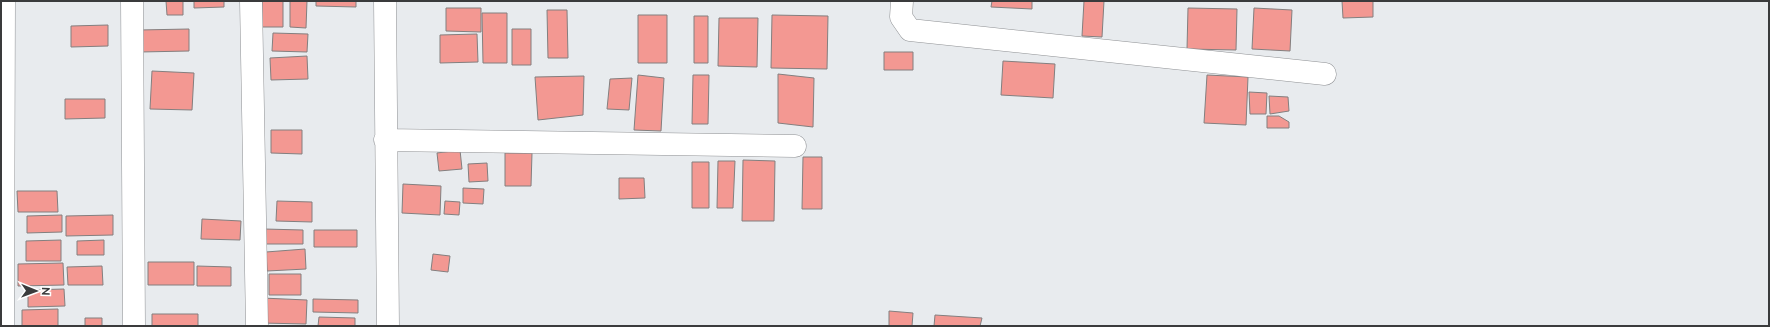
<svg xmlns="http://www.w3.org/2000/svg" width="1770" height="327" font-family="Raleway,sans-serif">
<rect width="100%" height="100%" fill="#e8ebee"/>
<path fill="#f39892" stroke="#837f7f" d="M 166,1 L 183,1 L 183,15 L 167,15 Z
M 194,1 L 224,1 L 224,7 L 194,8 Z
M 262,1 L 283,1 L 283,27 L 262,27 Z
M 290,1 L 307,1 L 306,28 L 290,27 Z
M 316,1 L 356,1 L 356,7 L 316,6 Z
M 992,1 L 1032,1 L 1032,9 L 991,7 Z
M 1084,1 L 1104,1 L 1102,37 L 1082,36 Z
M 1342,1 L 1373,1 L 1373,17 L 1343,18 Z
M 446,8 L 481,8 L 481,32 L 446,31 Z
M 1188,8 L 1237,9 L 1236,50 L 1187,49 Z
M 1254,8 L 1292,10 L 1290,51 L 1252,49 Z
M 547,10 L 567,10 L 568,58 L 548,58 Z
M 482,13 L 507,13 L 507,63 L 483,63 Z
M 638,15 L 667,15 L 667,63 L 638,63 Z
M 772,15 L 828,16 L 827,69 L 771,68 Z
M 694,16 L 708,16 L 708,63 L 694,63 Z
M 719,18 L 758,18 L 757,67 L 718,66 Z
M 108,25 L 108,46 L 71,47 L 71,26 Z
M 189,29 L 189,51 L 140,52 L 139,30 Z
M 512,29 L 531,29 L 531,65 L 512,65 Z
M 273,33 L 308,34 L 307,52 L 272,51 Z
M 477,34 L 478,62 L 440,63 L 440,35 Z
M 884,52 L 913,52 L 913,70 L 884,70 Z
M 307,56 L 308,79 L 271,80 L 270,58 Z
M 1003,61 L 1055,64 L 1053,98 L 1001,95 Z
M 152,71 L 194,73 L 192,110 L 150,109 Z
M 778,74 L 814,78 L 813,127 L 778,123 Z
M 638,75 L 664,78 L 661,131 L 634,130 Z
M 693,75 L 709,75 L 708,124 L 692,124 Z
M 1207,75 L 1248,77 L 1246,125 L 1204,123 Z
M 584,76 L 583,115 L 538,120 L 535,77 Z
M 632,78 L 629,110 L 607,109 L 610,79 Z
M 1249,92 L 1267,93 L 1266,114 L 1250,114 Z
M 1269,96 L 1288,97 L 1289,111 L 1270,114 Z
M 65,99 L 105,99 L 105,118 L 65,119 Z
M 1267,116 L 1279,116 L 1289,122 L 1289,128 L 1267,128 Z
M 271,130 L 302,130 L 302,154 L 271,153 Z
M 460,150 L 462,169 L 439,171 L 437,153 Z
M 505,153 L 532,153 L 531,186 L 505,186 Z
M 803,157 L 822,157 L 822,209 L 802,209 Z
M 743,160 L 775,161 L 774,221 L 742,221 Z
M 718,161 L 735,161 L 733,208 L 717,208 Z
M 692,162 L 709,162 L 709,208 L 692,208 Z
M 487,163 L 488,181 L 469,182 L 468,164 Z
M 619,178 L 644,178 L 645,198 L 619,199 Z
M 403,184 L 441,186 L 440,215 L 402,213 Z
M 463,188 L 484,189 L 483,204 L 463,203 Z
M 17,191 L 57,191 L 58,212 L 18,212 Z
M 277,201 L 312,202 L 312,222 L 276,221 Z
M 445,201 L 460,202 L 459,215 L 444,214 Z
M 62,215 L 62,232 L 27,233 L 27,216 Z
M 113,215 L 113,235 L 66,236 L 66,216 Z
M 202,219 L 241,221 L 240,240 L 201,239 Z
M 264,229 L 303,230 L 303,244 L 264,244 Z
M 314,230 L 357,230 L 357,247 L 314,247 Z
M 61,240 L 61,261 L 26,261 L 26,241 Z
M 104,240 L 104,255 L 77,255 L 77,241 Z
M 305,249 L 306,269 L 267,271 L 266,252 Z
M 433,254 L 450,256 L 448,272 L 431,270 Z
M 148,262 L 194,262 L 194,285 L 148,285 Z
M 63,263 L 64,285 L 18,286 L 18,264 Z
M 102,266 L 103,285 L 68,285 L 67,267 Z
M 197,266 L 231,267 L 231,286 L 197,286 Z
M 269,274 L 301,274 L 301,295 L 269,295 Z
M 64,289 L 65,306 L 28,307 L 28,290 Z
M 262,298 L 307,300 L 306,324 L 261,323 Z
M 313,299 L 358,300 L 358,313 L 313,312 Z
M 58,309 L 58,326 L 22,326 L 22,310 Z
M 889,311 L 913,313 L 912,326 L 889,326 Z
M 152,314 L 198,314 L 198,326 L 152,326 Z
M 935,315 L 982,318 L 980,326 L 934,326 Z
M 319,317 L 355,318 L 355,326 L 318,326 Z
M 85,318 L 102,318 L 102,326 L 85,326 Z"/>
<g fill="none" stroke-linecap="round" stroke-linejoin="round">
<g stroke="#8f9194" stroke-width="23">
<path id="street" d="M 132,1 L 134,326
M 251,1 L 257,326
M 385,1 L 388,326
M 902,1 L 901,17 L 910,30 L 1325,74
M 385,140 L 795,146
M 3,326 L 4,1"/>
</g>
<use href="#street" stroke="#fff" stroke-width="22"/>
</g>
<rect width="1770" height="327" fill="none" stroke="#3a3b3c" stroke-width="4"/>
<g transform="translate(36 291) rotate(91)" stroke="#ffffff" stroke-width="3" paint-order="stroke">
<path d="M0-3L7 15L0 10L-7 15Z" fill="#3a3b3c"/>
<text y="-6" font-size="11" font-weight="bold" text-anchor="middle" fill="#3a3b3c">N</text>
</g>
</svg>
